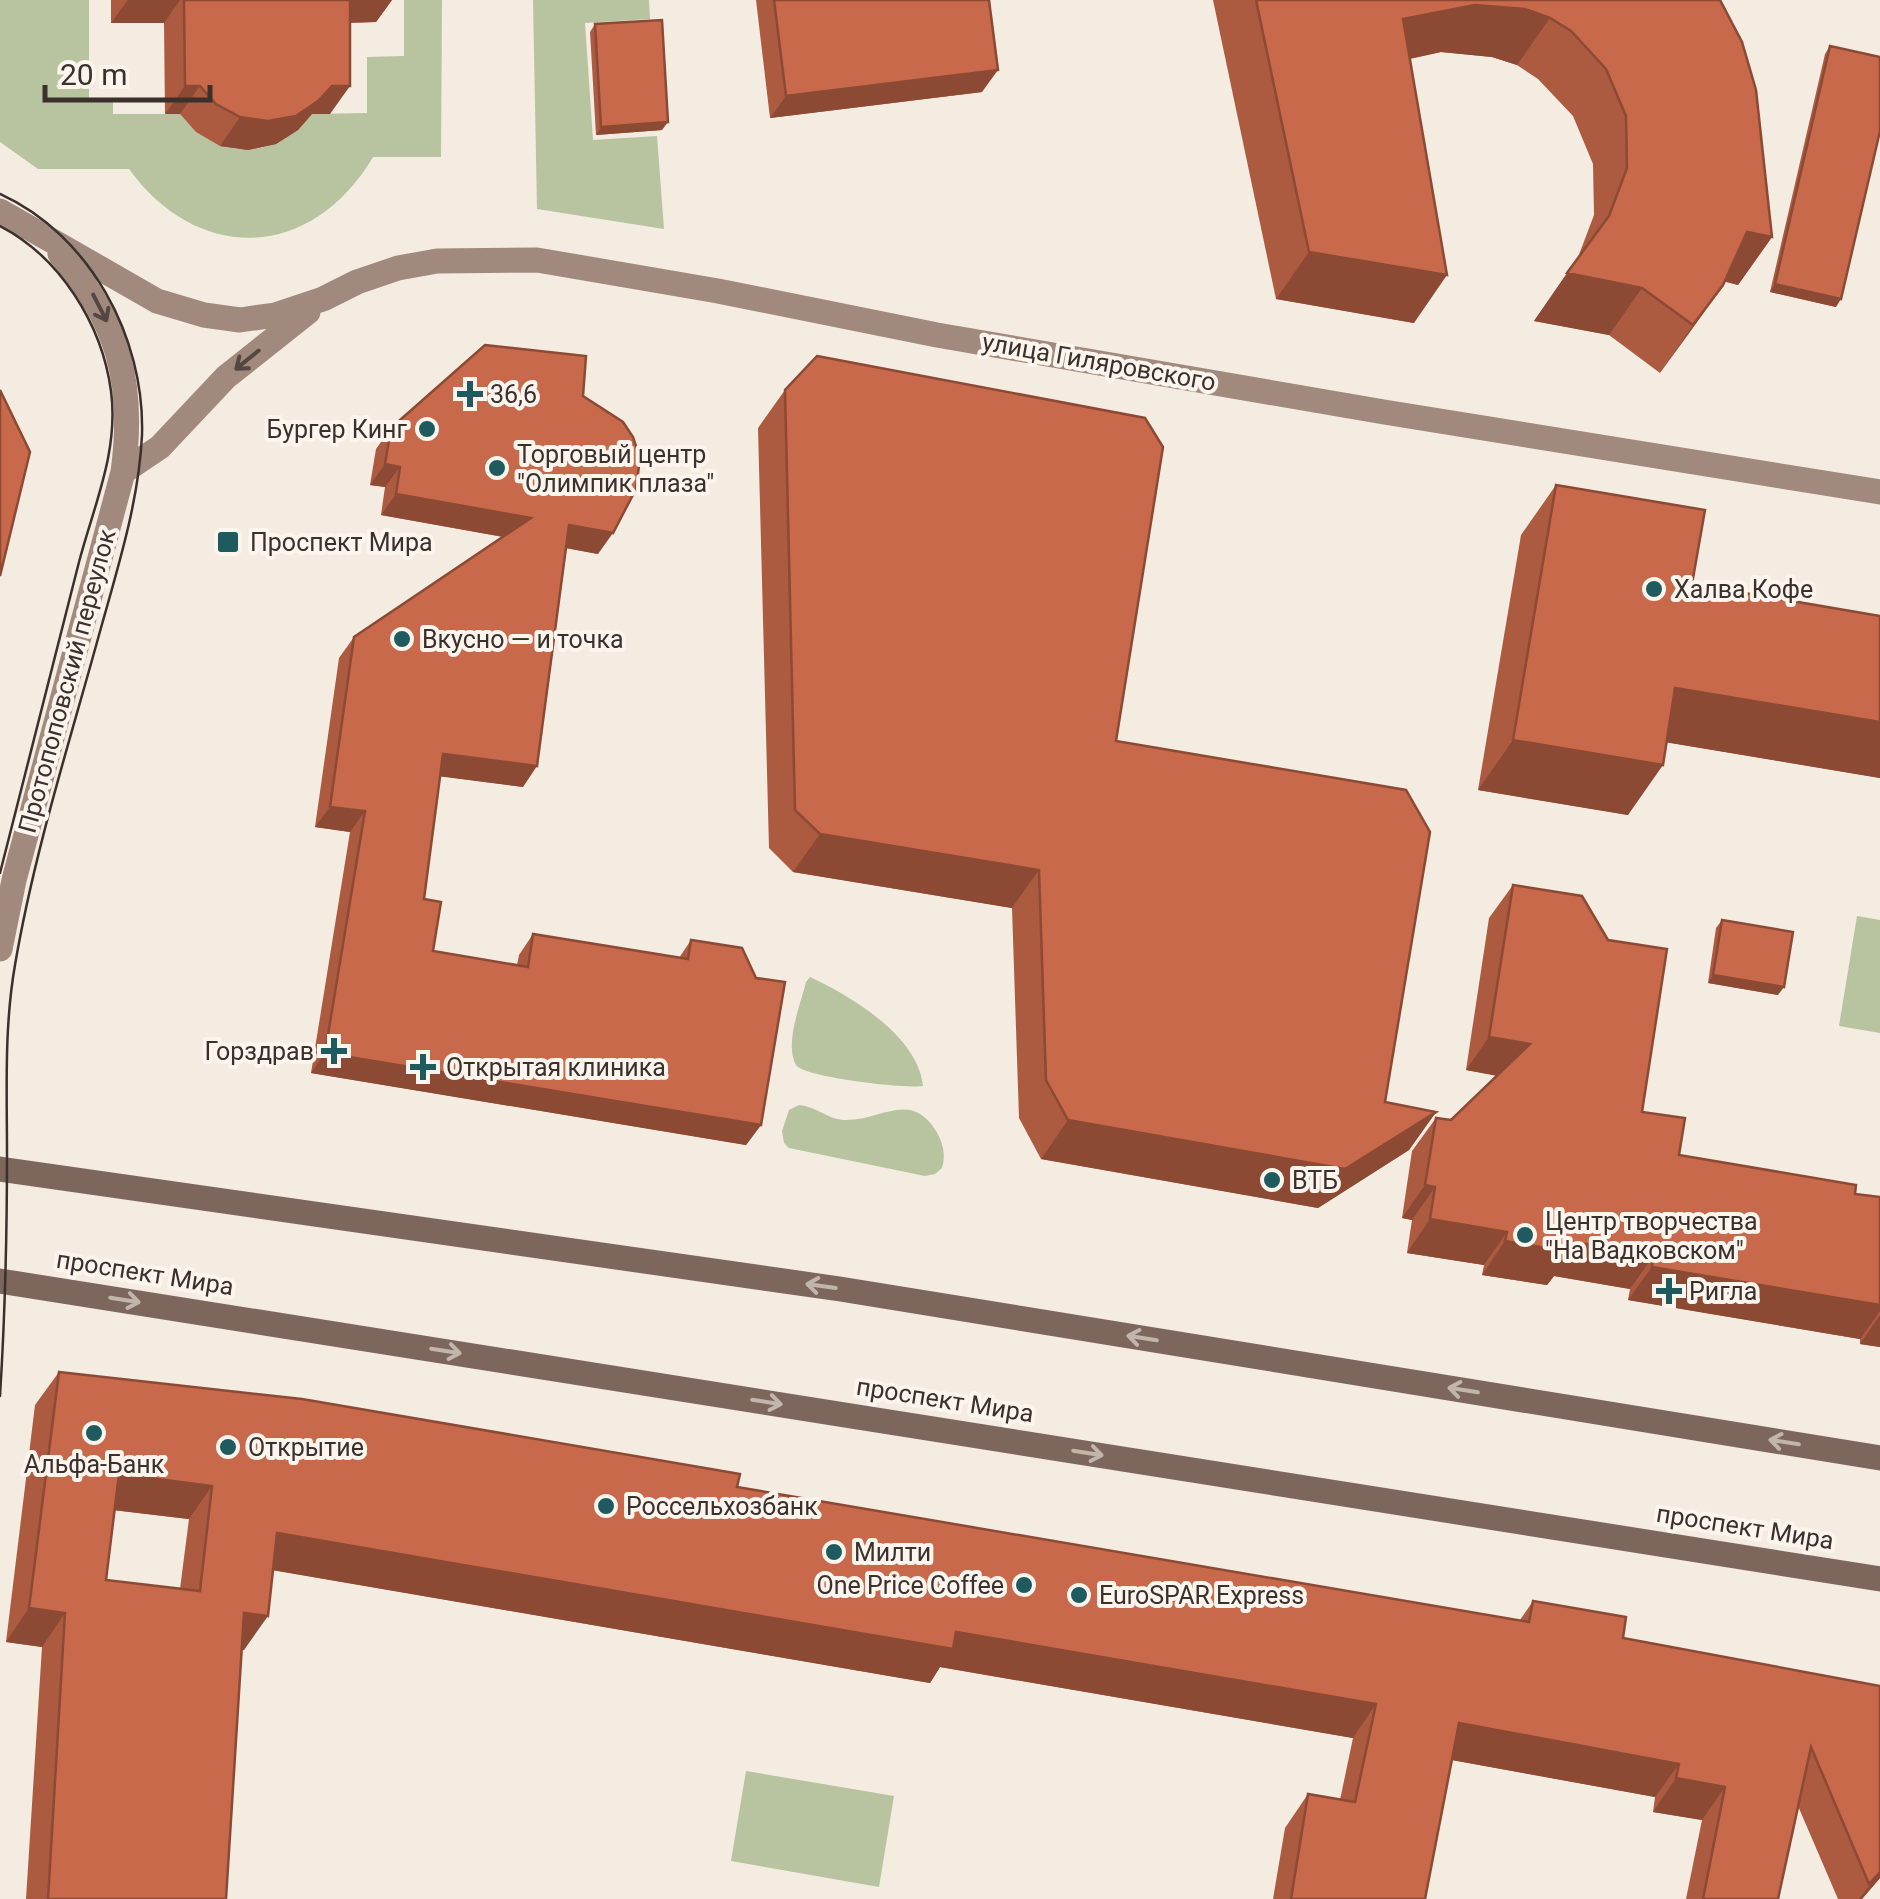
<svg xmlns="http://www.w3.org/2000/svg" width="1880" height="1899" font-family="Roboto,sans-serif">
<rect width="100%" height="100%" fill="#f4ebe1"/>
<path fill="#b8c4a0" d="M 0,0 L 89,0 L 89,100 L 113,101 L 113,114 L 180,114 C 220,161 272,161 312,114 L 367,113 L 367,57 L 404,56 L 404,0 L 442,0 L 441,157 L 373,157 C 312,260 199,265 129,169 L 38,169 L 0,142 Z
M 533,0 L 649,0 L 650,19 L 585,23 L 593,140 L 657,136 L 664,229 L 537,209 Z
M 1857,916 L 1880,920 L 1880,1033 L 1839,1026 Z
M 810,977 C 851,996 918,1036 923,1086 C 905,1089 803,1077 796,1065 C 784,1043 801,1004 806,982 Z
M 799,1105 C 816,1106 827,1119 843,1120 C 880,1122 910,1089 936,1131 C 943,1143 946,1154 942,1168 L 935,1174 L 925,1176 L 789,1148 L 784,1143 L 782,1131 L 789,1110 Z
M 746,1771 L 894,1796 L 879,1887 L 731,1861 Z"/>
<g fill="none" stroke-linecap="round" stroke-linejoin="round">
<path stroke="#a18a7d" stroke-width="25" d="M 0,211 L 157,301 L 204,315 L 240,320 L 275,315 L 323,299 L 357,282 L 398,268 L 437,261 L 537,260 L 718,291 L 937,335 L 1384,412 L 1880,492
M 123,472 L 160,447 L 226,377 L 308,312
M 0,949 L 14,880 L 123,472 C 135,384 119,321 60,254"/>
<path stroke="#7d675c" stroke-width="25" d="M 0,1169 L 840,1289 L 1880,1458
M 0,1281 L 1880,1579"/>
<path stroke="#3b302b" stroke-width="2.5" d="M 0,194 C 90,235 145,337 142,435 C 139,502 117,570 99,635 C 69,744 34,853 15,965 C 4,1028 7,1090 7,1154 C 7,1234 5,1316 0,1396
M 0,226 C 60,257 102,324 111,391 C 119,451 94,505 79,562 C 53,666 27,770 0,873"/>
</g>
<path fill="#ac5a40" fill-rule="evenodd" d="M 111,0 L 392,0 L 376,22 L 350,23 L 330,114 L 312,114 L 298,130 L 276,144 L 248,150 L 220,146 L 196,132 L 180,114 L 165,114 L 164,23 L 111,23 Z
M 756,0 L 989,0 L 982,92 L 770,118 Z
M 1213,0 L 1720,0 L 1772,237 L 1738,285 L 1725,281 L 1660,373 L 1609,335 L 1534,321 L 1577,260 L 1594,215 L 1593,164 L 1573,116 L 1538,79 L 1517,65 L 1492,57 L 1441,52 L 1410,59 L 1414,323 L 1276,299 Z
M 595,24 L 662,130 L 596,135 L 590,32 Z
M 1830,46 L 1836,307 L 1770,292 L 1825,54 Z
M 785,390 L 1116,741 L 1385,1102 L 1436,1112 L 1409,1150 L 1318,1208 L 1041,1159 L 1019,1118 L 1012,908 L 793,872 L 769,848 L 758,428 Z
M 583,396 L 598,554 L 566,548 L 523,787 L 440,776 L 424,899 L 433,951 L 517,965 L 519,955 L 533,934 L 679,958 L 691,940 L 761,1125 L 746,1145 L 311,1073 L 350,832 L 315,827 L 339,658 L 354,637 L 503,537 L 381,515 L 385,487 L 370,485 L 376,449 L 391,428 Z
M 1556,485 L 1692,584 L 1880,616 L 1880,778 L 1666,742 L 1628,815 L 1478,790 L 1521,535 Z
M 1513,885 L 1642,1112 L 1679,1155 L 1855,1194 L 1880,1197 L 1880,1347 L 1860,1344 L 1860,1339 L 1628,1300 L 1630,1289 L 1554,1276 L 1547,1285 L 1482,1275 L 1484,1265 L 1407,1253 L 1412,1220 L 1402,1218 L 1412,1151 L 1436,1118 L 1451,1120 L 1497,1076 L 1466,1070 L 1489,918 Z
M 1722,920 L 1778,995 L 1708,983 L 1716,928 Z
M 59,1372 L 1520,1620 L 1533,1601 L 1623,1638 L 1880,1686 L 1880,1878 L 1862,1899 L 1838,1899 L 1798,1806 L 1778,1899 L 1686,1899 L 1702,1820 L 1653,1812 L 1655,1797 L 1452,1760 L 1425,1899 L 1273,1899 L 1285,1828 L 1308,1794 L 1340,1800 L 1353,1738 L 940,1667 L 930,1683 L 273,1570 L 244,1650 L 242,1650 L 226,1899 L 26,1899 L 42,1647 L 6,1642 L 35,1405 ZM 114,1510 L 189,1519 L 180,1589 L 106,1580 Z"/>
<path fill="#8c4a34" d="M 128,0 L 180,0 L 164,23 L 111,23 Z
M 346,0 L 392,0 L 376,22 L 330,23 Z
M 1475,5 L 1525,9 L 1550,18 L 1517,65 L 1492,57 L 1441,52 L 1370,67 L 1403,19 Z
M 998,70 L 982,92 L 770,118 L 786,96 Z
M 185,86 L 200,86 L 180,114 L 165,114 Z
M 332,86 L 350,86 L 330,114 L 312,114 L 298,130 L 276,144 L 248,150 L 220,146 L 240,117 Z
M 668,122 L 662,130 L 596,135 L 601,127 Z
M 1747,232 L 1772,237 L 1738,285 L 1714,279 Z
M 1309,252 L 1447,275 L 1414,323 L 1276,299 Z
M 1567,273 L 1642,288 L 1609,335 L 1534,321 Z
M 1775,284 L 1841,299 L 1836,307 L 1770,292 Z
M 1723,285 L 1690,332 L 1660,373 L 1693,325 Z
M 385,464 L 400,467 L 385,487 L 370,485 Z
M 396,494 L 531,518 L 516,539 L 381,515 Z
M 569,525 L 613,533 L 598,554 L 555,546 Z
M 1675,688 L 1880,722 L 1880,778 L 1640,738 Z
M 1513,740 L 1663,765 L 1628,815 L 1478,790 Z
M 443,754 L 537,766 L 523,787 L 429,775 Z
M 330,807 L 365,811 L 350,832 L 315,827 Z
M 820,834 L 1039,870 L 1012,908 L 793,872 Z
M 1713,975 L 1784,987 L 1778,995 L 1708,983 Z
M 1489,1037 L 1530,1044 L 1506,1077 L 1466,1070 Z
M 325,1053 L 761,1125 L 746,1145 L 311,1073 Z
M 1436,1112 L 1409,1150 L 1318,1208 L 1041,1159 L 1068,1120 Z
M 1425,1185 L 1435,1187 L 1412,1220 L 1402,1218 Z
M 1430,1219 L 1507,1232 L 1484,1265 L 1407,1253 Z
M 1505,1241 L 1573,1242 L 1654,1255 L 1630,1289 L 1554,1276 L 1547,1285 L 1482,1275 Z
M 1652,1267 L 1880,1305 L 1880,1311 L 1860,1339 L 1628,1300 Z
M 1880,1315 L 1880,1347 L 1860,1344 Z
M 119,1474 L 212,1486 L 189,1519 L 95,1508 Z
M 277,1533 L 956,1632 L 1376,1704 L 1353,1738 L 940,1667 L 930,1683 L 254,1567 Z
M 29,1608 L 65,1613 L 42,1647 L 6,1642 Z
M 244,1613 L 268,1616 L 244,1650 L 220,1647 Z
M 1459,1723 L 1679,1764 L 1655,1797 L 1435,1757 Z
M 1676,1778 L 1725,1787 L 1702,1820 L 1653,1812 Z
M 1880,1872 L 1880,1878 L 1862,1899 L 1859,1899 Z"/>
<path fill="#c8694b" stroke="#8c4a34" stroke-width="2.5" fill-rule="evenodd" d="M 184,0 L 350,0 L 350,86 L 332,86 L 318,101 L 296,116 L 268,121 L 240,117 L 216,104 L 200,86 L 185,86 Z
M 774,0 L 989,0 L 998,70 L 786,96 Z
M 1256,0 L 1720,0 L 1742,42 L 1756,90 L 1772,237 L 1747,232 L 1723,285 L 1693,325 L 1642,288 L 1567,273 L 1609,216 L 1627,168 L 1626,116 L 1606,69 L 1571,31 L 1550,18 L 1525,9 L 1475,5 L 1403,19 L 1447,275 L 1309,252 Z
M 662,20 L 668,122 L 601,127 L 595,24 Z
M 1830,46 L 1880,57 L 1880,131 L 1841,299 L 1775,284 Z
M 485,345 L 586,356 L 583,396 L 623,422 L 633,437 L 640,458 L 636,489 L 613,533 L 569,525 L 537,766 L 443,754 L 424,899 L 441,902 L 433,951 L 528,967 L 533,934 L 688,959 L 691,940 L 742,948 L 756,978 L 785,982 L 761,1125 L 325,1053 L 365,811 L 330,807 L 354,637 L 531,518 L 396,494 L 400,467 L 385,464 L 391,428 Z
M 817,356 L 1145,418 L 1163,447 L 1116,741 L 1406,790 L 1430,832 L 1385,1102 L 1436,1112 L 1345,1169 L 1068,1120 L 1046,1080 L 1039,870 L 820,834 L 795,810 L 785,390 Z
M 0,390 L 30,452 L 0,576 Z
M 1556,485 L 1705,510 L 1692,584 L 1880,616 L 1880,722 L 1675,688 L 1663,765 L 1513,740 Z
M 1513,885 L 1582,896 L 1608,940 L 1667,949 L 1642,1112 L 1685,1118 L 1679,1155 L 1856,1185 L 1855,1194 L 1880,1197 L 1880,1305 L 1652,1267 L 1654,1255 L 1573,1242 L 1571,1252 L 1505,1241 L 1507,1232 L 1430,1219 L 1435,1187 L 1425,1185 L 1436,1118 L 1451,1120 L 1530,1044 L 1489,1037 Z
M 1722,920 L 1793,932 L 1784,987 L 1713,975 Z
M 59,1372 L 302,1399 L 740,1474 L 737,1487 L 1529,1622 L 1533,1601 L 1626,1617 L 1623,1638 L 1880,1686 L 1880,1872 L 1869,1884 L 1811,1747 L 1778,1899 L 1703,1899 L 1725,1787 L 1676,1778 L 1679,1764 L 1459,1723 L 1425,1899 L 1291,1899 L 1308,1794 L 1355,1802 L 1376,1704 L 956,1632 L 953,1649 L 277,1533 L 268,1616 L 244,1613 L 226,1899 L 48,1899 L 65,1613 L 29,1608 ZM 119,1474 L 212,1486 L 200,1591 L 106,1580 Z"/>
<defs><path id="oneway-shaft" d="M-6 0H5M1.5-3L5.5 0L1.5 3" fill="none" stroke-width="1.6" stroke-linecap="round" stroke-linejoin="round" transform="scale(2.5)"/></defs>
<g stroke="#544640">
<use href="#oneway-shaft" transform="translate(100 308) rotate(63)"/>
<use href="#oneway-shaft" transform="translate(247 360) rotate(141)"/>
</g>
<g stroke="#c2b5ac">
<use href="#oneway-shaft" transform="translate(821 1286) rotate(-172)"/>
<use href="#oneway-shaft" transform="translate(125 1300) rotate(9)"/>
<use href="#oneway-shaft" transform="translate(1142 1338) rotate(-171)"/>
<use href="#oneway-shaft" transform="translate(446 1351) rotate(9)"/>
<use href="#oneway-shaft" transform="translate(1463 1390) rotate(-171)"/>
<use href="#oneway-shaft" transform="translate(767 1402) rotate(9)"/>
<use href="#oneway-shaft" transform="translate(1784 1442) rotate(-171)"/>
<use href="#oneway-shaft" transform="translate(1088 1453) rotate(9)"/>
</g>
<g fill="#1f5a5e" stroke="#fbf5ee" stroke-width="4">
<path d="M465 379h10v10h10v10h-10v10h-10v-10h-10v-10h10z"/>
<circle cx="427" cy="429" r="10"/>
<circle cx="497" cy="468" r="10"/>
<rect x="216" y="530" width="24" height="24" rx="5"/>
<circle cx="1654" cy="589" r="10"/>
<circle cx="402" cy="639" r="10"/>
<path d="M329 1036h10v10h10v10h-10v10h-10v-10h-10v-10h10z"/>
<path d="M418 1052h10v10h10v10h-10v10h-10v-10h-10v-10h10z"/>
<circle cx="1272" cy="1180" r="10"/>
<circle cx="1525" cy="1235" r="10"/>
<path d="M1664 1276h10v10h10v10h-10v10h-10v-10h-10v-10h10z"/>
<circle cx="94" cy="1433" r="10"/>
<circle cx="228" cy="1447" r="10"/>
<circle cx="606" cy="1506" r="10"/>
<circle cx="834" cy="1552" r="10"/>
<circle cx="1024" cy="1585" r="10"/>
<circle cx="1079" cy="1595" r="10"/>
</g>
<g text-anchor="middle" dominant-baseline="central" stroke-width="8" stroke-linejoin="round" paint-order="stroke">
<g font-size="25" fill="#3b302b" stroke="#fbf5ee">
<text transform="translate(1099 362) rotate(10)">улица Гиляровского</text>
<text transform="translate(67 681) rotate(-75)">Протопоповский переулок</text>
<text transform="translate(145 1273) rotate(9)">проспект Мира</text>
<text transform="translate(945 1400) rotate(9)">проспект Мира</text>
<text transform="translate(1745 1527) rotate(9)">проспект Мира</text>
</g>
<g font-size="25" fill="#3b302b" stroke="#fbf5ee" text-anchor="start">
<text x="490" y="394">36,6</text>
<text x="407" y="429" text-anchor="end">Бургер Кинг</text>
<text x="517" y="454">Торговый центр<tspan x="517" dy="29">"Олимпик плаза"</tspan></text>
<text x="250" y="542">Проспект Мира</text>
<text x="1674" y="589">Халва Кофе</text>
<text x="422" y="639">Вкусно — и точка</text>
<text x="314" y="1051" text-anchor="end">Горздрав</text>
<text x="446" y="1067">Открытая клиника</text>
<text x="1292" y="1180">ВТБ</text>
<text x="1545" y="1221">Центр творчества<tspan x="1545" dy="29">"На Вадковском"</tspan></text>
<text x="1689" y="1291">Ригла</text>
<text x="248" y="1447">Открытие</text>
<text x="94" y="1464" text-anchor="middle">Альфа-Банк</text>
<text x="626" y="1506">Россельхозбанк</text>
<text x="854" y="1552">Милти</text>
<text x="1004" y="1585" text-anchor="end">One Price Coffee</text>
<text x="1099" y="1595">EuroSPAR Express</text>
</g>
</g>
<path d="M45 85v15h165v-15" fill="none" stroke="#3b302b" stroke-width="5"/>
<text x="60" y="85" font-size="30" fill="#3b302b" stroke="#fbf5ee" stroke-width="8" paint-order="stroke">20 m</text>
</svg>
